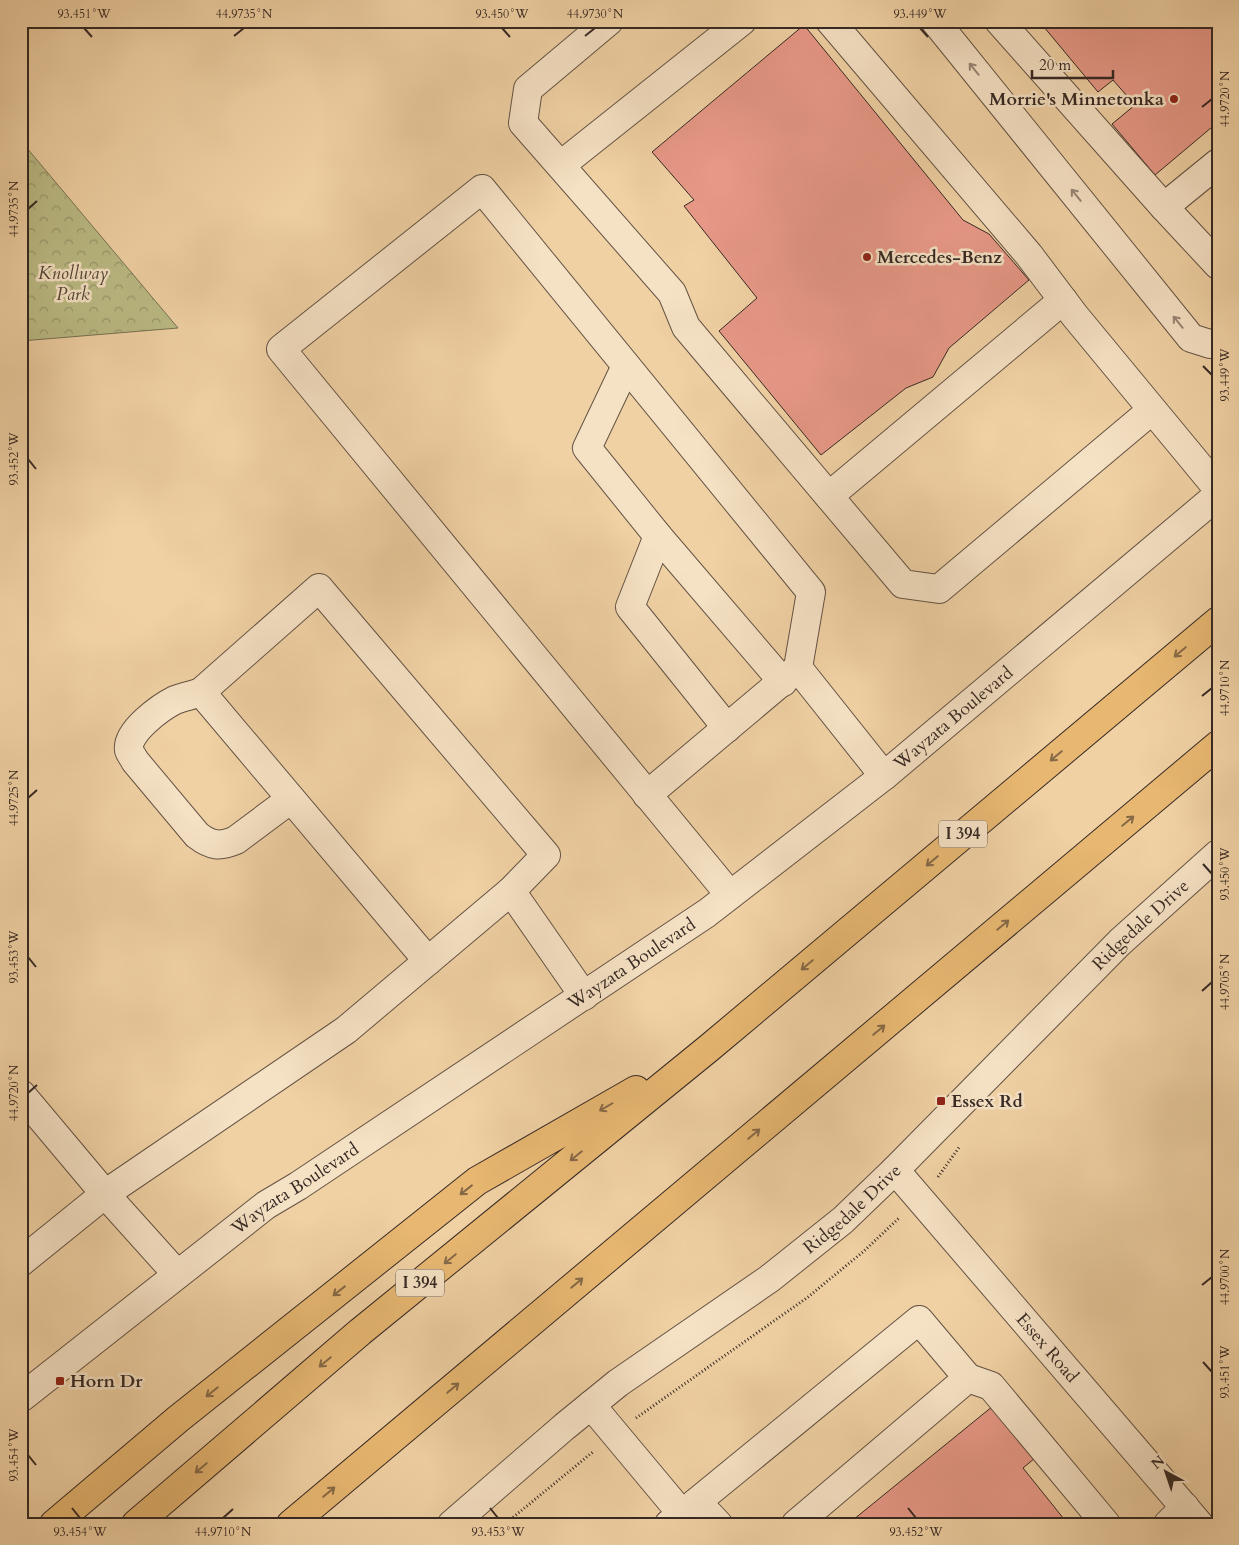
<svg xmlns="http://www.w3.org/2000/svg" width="1239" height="1545" font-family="Cardo,serif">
<defs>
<pattern id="forest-crowns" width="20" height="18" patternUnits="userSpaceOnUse" patternTransform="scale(1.25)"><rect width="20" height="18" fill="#bbbb85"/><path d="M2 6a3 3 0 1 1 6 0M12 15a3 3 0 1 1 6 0" fill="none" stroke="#99986d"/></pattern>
</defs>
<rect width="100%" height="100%" fill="#f0d1a4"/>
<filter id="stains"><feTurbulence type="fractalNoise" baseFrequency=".004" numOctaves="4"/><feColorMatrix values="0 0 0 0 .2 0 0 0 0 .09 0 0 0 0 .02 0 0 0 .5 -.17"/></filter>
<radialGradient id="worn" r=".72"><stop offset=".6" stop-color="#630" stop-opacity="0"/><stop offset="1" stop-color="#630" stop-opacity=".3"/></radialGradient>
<path fill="url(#forest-crowns)" stroke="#787254" d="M 21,141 L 178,328 L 21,341 Z"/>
<path fill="#e79887" stroke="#362924" d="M 1039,21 L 1218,21 L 1218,122 L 1155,175 L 1112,124 L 1135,105 L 1113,80 L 1098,92 Z
M 804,25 L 963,220 L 989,234 L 1029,280 L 949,348 L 933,377 L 906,388 L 821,455 L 719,331 L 757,298 L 684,206 L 694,200 L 652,152 Z
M 993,1406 L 1035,1458 L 1023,1468 L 1068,1524 L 848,1524 Z"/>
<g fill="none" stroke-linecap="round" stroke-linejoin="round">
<g stroke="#645344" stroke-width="30">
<g id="minor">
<path d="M 609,21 L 528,89 L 523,123 L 672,293 L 686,327 L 903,584 L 939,589 L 1152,410"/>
<path d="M 830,21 L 1029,255 L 1075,316 L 1218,489"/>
<path d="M 935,21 L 1191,338 L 1210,344 L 1218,343"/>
<path d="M 999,21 L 1164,207"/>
<path d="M 1218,163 L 1164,207 L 1218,265"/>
<path d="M 561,165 L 742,21"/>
<path d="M 626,366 L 587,448 L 658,536 L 630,607 L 727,728"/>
<path d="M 829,496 L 1063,300"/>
<path d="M 658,536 L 783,682"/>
<path d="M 201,692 C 193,695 183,697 175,700 C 161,707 126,732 129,750 C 130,754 134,758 135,761 L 197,835 C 211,846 220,847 236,840 L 291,799"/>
<path d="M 647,795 L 798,668"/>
<path d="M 730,895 L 281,349 L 482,189 L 811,592 L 798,668 L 884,776"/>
<path d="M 428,961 L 201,692 L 319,588 L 546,855 L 511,891"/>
<path d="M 21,1094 L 105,1194 L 21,1262"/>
<path id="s1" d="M 895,1170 L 1199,1524"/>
<path d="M 177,1274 L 105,1194 L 346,1030 L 511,891 L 584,996"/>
<path d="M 968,1378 L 991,1386 L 1106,1524"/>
<path id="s2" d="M 21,1398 L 266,1205 L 298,1186 L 707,913 L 884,776 L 1218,495"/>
<path d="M 591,1405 L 682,1514 L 669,1524"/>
<path d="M 697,1502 L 718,1524"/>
<path id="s3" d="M 452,1524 L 564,1427 L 618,1383 L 769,1279 L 843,1220 L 895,1170 L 1120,942 L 1218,854"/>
<path d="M 682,1524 L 682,1514 L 919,1320 L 968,1378 L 796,1524"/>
<path d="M 1168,1524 L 1185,1507"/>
</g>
</g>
<g stroke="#362924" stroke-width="30">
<path id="highway" d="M 54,1524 L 178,1419 L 477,1181 L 636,1090
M 136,1524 L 360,1332 L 709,1048 L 1218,621
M 291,1524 L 1218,745"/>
</g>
<path stroke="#362924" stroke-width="3" stroke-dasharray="1 2.5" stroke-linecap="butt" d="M 938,1177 L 960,1146
M 636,1418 L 808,1297 L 864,1251 L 899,1218
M 505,1524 L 594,1451"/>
<use href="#minor" stroke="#f5e1c4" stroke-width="28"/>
<use href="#highway" stroke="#e8b872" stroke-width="28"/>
</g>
<defs><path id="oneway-shaft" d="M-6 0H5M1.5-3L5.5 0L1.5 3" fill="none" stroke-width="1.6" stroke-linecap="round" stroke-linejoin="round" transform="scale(1.25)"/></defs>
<g stroke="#968574">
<use href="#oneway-shaft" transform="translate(974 69) rotate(-129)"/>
<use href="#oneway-shaft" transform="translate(1076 195) rotate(-129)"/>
<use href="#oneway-shaft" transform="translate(1178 322) rotate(-129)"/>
</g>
<g stroke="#866947">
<use href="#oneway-shaft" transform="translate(1180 652) rotate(140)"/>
<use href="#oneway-shaft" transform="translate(1056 756) rotate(140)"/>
<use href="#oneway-shaft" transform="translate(1128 821) rotate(-40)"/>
<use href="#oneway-shaft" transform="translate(932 861) rotate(140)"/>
<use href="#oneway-shaft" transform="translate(1003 925) rotate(-40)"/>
<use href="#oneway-shaft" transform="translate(807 965) rotate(140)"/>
<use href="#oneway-shaft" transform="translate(879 1030) rotate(-40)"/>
<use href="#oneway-shaft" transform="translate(606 1107) rotate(150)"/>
<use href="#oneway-shaft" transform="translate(754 1134) rotate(-40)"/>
<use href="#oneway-shaft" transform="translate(576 1156) rotate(141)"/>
<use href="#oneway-shaft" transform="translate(466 1190) rotate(142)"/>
<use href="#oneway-shaft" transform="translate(450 1259) rotate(141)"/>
<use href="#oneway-shaft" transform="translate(577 1283) rotate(-40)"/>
<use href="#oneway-shaft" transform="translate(339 1291) rotate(142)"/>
<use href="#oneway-shaft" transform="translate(325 1362) rotate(140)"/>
<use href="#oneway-shaft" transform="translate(453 1388) rotate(-40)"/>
<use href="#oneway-shaft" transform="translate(212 1392) rotate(141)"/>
<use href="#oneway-shaft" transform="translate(201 1468) rotate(140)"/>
<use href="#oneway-shaft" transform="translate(329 1492) rotate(-40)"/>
</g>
<path fill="none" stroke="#362924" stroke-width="2" d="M 84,28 L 92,37M 502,28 L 510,37M 920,28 L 928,37M 234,36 L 244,28M 585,36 L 595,28M 1202,107 L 1212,99M 28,209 L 37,201M 1203,366 L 1212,375M 28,459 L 36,469M 1202,696 L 1212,688M 28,798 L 37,790M 1203,864 L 1212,874M 28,957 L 36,967M 1202,991 L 1212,982M 28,1093 L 37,1085M 1202,1285 L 1212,1277M 1203,1362 L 1212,1372M 28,1455 L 36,1465M 72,1508 L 80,1518M 490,1508 L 498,1518M 908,1508 L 916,1518M 223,1518 L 233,1509"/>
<g fill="#8f2418" stroke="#f5e1c4" stroke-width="2">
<circle cx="1174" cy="99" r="5"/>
<circle cx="867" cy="257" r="5"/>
<rect x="936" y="1096" width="10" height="10" rx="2.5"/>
<rect x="55" y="1376" width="10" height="10" rx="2.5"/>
</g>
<g text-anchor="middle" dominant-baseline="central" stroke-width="5" stroke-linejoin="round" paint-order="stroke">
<g fill="#f5e1c4" stroke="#6f6054" stroke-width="1">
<rect x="939" y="820.5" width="48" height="27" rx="4"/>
<rect x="396" y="1269.5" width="48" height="27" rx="4"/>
</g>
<g font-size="16" font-weight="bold" fill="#362924">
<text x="963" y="834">I 394</text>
<text x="420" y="1283">I 394</text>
</g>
<g font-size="18" font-weight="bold" fill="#362924" stroke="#f5e1c4" text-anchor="start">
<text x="1164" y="99" text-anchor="end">Morrie's Minnetonka</text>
<text x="877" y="257">Mercedes-Benz</text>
<text x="951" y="1101">Essex Rd</text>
<text x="70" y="1381">Horn Dr</text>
</g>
<g font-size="18" font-style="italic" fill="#514637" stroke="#f5e1c4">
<text x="73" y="273">Knollway<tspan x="73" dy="21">Park</tspan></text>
</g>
<g font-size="18" fill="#362924" stroke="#f5e1c4">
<text stroke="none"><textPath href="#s2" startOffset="1155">Wayzata Boulevard</textPath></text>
<text stroke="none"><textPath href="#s3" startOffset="915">Ridgedale Drive</textPath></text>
<text stroke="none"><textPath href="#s2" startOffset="750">Wayzata Boulevard</textPath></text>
<text stroke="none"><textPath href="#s2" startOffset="345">Wayzata Boulevard</textPath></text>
<text stroke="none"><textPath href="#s3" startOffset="510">Ridgedale Drive</textPath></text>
<text stroke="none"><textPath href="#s1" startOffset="234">Essex Road</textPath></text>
</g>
</g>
<rect width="1239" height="1545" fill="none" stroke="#f0d1a4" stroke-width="55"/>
<g transform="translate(1166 1472) rotate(320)" stroke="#f5e1c4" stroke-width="4" paint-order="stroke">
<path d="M0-4L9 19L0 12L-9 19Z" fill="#362924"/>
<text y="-8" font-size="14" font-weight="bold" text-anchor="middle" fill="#362924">N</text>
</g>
<path d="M1032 70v8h81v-8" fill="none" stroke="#362924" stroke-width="2.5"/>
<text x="1039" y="70" font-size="15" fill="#362924" stroke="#f5e1c4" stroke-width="4" paint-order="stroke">20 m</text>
<rect x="28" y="28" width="1184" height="1490" fill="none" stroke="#362924" stroke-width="2"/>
<g font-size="12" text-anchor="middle" fill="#362924">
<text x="84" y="18">93.451°W</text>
<text x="244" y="18">44.9735°N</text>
<text x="502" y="18">93.450°W</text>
<text x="595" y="18">44.9730°N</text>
<text x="920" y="18">93.449°W</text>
<text transform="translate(1225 99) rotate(-90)" y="4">44.9720°N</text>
<text transform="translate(14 209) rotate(-90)" y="4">44.9735°N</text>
<text transform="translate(1225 375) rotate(-90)" y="4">93.449°W</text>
<text transform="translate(14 459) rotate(-90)" y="4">93.452°W</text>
<text transform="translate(1225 688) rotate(-90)" y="4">44.9710°N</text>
<text transform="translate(14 798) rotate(-90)" y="4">44.9725°N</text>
<text transform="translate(1225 874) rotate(-90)" y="4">93.450°W</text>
<text transform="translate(14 957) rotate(-90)" y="4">93.453°W</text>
<text transform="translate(1225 982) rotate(-90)" y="4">44.9705°N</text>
<text transform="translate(14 1093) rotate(-90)" y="4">44.9720°N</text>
<text transform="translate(1225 1277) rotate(-90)" y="4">44.9700°N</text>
<text transform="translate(1225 1372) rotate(-90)" y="4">93.451°W</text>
<text transform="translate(14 1455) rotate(-90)" y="4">93.454°W</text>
<text x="80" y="1536">93.454°W</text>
<text x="223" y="1536">44.9710°N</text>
<text x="498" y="1536">93.453°W</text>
<text x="916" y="1536">93.452°W</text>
</g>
<rect width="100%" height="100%" filter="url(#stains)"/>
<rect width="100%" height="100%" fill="url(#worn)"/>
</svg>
